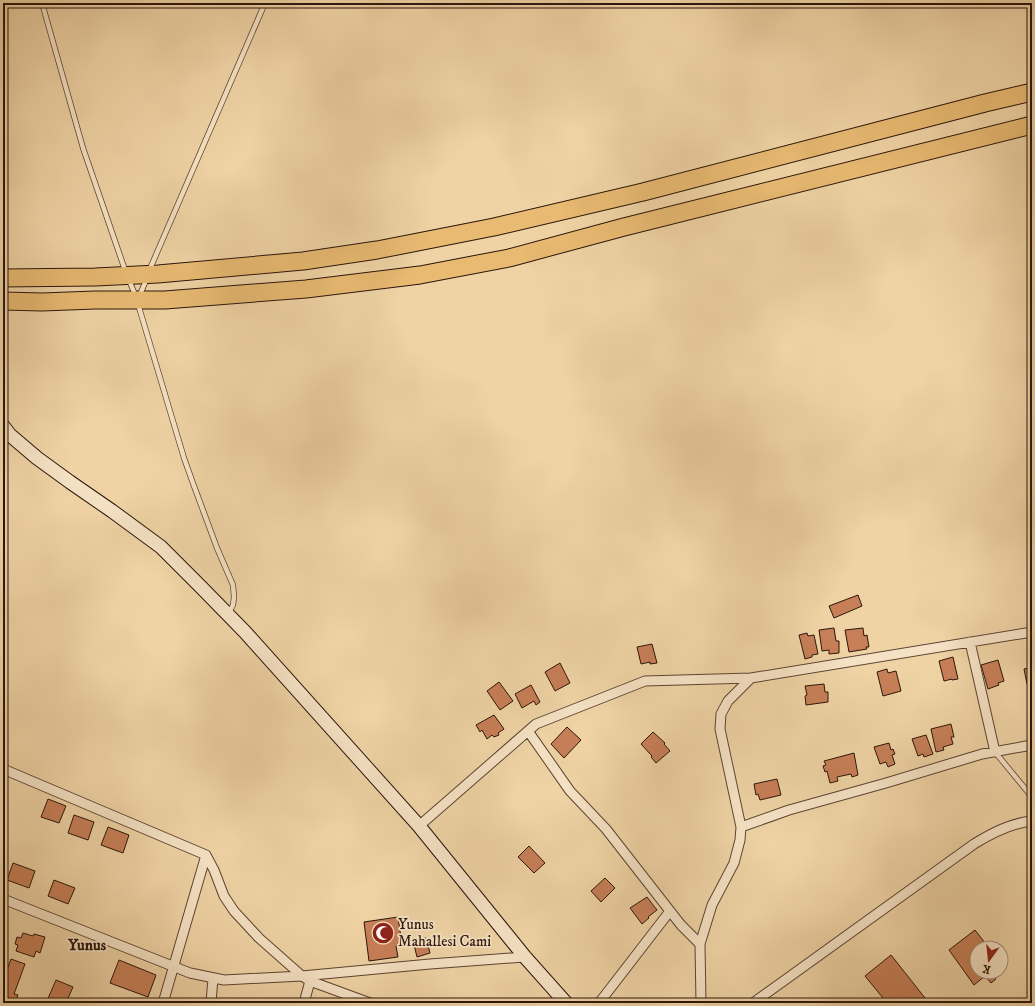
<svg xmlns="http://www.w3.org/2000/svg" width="1035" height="1006" font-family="'IM FELL DW Pica',serif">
<rect width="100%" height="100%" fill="#efd3a5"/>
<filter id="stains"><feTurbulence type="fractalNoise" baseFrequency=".005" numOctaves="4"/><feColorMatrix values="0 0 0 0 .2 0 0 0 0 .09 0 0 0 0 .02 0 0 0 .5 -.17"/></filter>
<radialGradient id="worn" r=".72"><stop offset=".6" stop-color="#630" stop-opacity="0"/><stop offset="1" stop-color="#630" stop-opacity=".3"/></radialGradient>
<path fill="#c77f58" stroke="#2b150b" d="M 858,595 L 862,606 L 834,618 L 829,606 Z
M 834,628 L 836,641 L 839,641 L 839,653 L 829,654 L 829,650 L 822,651 L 819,630 Z
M 863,628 L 864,636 L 867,635 L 869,647 L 866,647 L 867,649 L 849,652 L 845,630 Z
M 807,633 L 808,636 L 814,635 L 818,654 L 812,655 L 812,657 L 805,659 L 799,635 Z
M 652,644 L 657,663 L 650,664 L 650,662 L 641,664 L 637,647 Z
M 953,657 L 958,679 L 952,680 L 952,679 L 944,681 L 939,661 Z
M 998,660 L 1004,681 L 998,683 L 999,685 L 988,689 L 981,665 Z
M 560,663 L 570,683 L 555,691 L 545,672 Z
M 1032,667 L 1032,683 L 1027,684 L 1024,669 Z
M 887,669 L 888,673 L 896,671 L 901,691 L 883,696 L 877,672 Z
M 499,682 L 513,701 L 500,710 L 487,691 Z
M 824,684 L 825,692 L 828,692 L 828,702 L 806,705 L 805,696 L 807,695 L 805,686 Z
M 531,685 L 540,702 L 536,705 L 534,701 L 522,708 L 515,694 Z
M 494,715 L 504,729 L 498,733 L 499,735 L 494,737 L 492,735 L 487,739 L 482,730 L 480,732 L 476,725 Z
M 951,724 L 954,737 L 951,737 L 953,744 L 943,747 L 944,750 L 936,752 L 931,729 Z
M 567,727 L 581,740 L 564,758 L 551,744 Z
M 653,732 L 665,743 L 664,744 L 670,751 L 656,763 L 651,757 L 652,756 L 641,744 Z
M 926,735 L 933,754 L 924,757 L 923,754 L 918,756 L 912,739 Z
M 889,743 L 891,750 L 893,749 L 895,754 L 892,755 L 895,764 L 888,767 L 886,762 L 880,764 L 874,747 Z
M 854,753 L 858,775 L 852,777 L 851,774 L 837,777 L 838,781 L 830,783 L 827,771 L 825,772 L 823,766 L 826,765 L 824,761 Z
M 777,779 L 781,795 L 760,800 L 758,794 L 756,795 L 754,784 Z
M 48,799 L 66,806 L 59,823 L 41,817 Z
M 74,815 L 94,822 L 88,840 L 68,833 Z
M 108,827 L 129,835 L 123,853 L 101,845 Z
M 529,846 L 545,863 L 534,873 L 518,857 Z
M 13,863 L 35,871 L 29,888 L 7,880 Z
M 605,878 L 615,888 L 601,902 L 591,891 Z
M 54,880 L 75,888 L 68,904 L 48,896 Z
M 1032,896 L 1032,906 L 1027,900 Z
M 647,897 L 657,910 L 648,917 L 649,918 L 642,924 L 630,908 Z
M 398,917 L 402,945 L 396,946 L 398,957 L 369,961 L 364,922 Z
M 975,930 L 989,948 L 977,948 L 977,972 L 991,972 L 996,979 L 991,983 L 985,976 L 974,985 L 949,950 Z
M 23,933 L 33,936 L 34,934 L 45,937 L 40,953 L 36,951 L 34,957 L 16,951 L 18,945 L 15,944 L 17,937 L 21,938 Z
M 426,938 L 430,953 L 417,957 L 413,941 Z
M 891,955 L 929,1003 L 887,1003 L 865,976 Z
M 11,959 L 25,964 L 14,994 L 18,995 L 15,1003 L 5,1003 L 3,1002 L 3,981 Z
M 119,960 L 156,975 L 148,997 L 110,983 Z
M 56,980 L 73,987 L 66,1003 L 46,1003 Z"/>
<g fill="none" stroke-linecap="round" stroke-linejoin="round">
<g stroke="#5c4432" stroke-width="6">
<path id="lane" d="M 42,3 L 83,148 L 126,273
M 149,271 L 265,3
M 129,280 L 136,297
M 139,297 L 147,278
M 138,304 L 184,458 L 194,486 L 217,548 L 233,585 L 234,597 L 233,605 L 229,613
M 995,752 L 1032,797"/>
</g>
<g stroke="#5c4432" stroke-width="11">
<path id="street" d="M 970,642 L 995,752
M 528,731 L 570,791 L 606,829 L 670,911 L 599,1003
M 3,769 L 206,855 L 214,870 L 224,896 L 234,911 L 259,938 L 302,976 L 310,981 L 370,1003
M 419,826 L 536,724 L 645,681 L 751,678 L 1032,632
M 741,827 L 789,810 L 886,783 L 982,754 L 1032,745
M 3,899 L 190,973 L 224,980 L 302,976 L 430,964 L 525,957
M 670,911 L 681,925 L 700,944
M 163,1003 L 206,855
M 211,1003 L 213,978
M 304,1003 L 310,981
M 701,1003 L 700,944 L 712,905 L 734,863 L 740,840 L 741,827 L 720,729 L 721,714 L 728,701 L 751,678
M 753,1003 L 974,844 C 992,833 1011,823 1032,821"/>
</g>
<g stroke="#2b150b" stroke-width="15">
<path id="secondary" d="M 3,426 L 10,435 L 37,458 L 70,482 L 112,511 L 161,547 L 201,587 L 245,632 L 419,826 L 525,957 L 566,1003"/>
</g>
<g stroke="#2b150b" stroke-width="19">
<path id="highway" d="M 3,278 L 95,277 L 158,274 L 303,261 L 377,250 L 494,227 L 643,192 L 985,103 L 1032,92
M 3,301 L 42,302 L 95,300 L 165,300 L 306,289 L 420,275 L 509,258 L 624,227 L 1032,125"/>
</g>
<use href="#lane" stroke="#f5e2c4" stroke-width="4.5"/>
<use href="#street" stroke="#f5e2c4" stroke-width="9"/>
<use href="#secondary" stroke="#f5e2c4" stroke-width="13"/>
<use href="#highway" stroke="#e8ba72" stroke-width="17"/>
</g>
<defs>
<g id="mosque-disc" transform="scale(1.15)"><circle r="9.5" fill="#8f2418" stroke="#f5e2c4"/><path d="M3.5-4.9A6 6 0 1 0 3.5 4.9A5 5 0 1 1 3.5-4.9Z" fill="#fff"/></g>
</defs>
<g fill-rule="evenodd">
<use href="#mosque-disc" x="383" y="933"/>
</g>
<g text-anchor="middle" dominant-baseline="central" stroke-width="3.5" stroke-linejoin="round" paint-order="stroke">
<g font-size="15" fill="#2b150b" stroke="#f5e2c4" text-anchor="start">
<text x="398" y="924">Yunus<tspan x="398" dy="17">Mahallesi Cami</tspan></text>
</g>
<g font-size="16" font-weight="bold" fill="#2b150b" stroke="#f5e2c4">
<text x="87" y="945">Yunus</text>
</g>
</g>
<rect width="1035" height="1006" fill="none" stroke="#efd3a5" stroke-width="16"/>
<rect x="4" y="4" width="1027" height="998" fill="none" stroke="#2b150b" stroke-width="2"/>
<rect x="8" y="8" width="1019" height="990" fill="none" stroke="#2b150b"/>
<g transform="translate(989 960) rotate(195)"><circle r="19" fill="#f5e2c4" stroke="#a4907a"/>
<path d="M0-3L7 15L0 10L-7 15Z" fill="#8f2418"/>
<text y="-6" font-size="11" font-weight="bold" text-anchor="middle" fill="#2b150b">K</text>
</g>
<rect width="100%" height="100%" filter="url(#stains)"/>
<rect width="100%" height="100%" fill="url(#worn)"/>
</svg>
